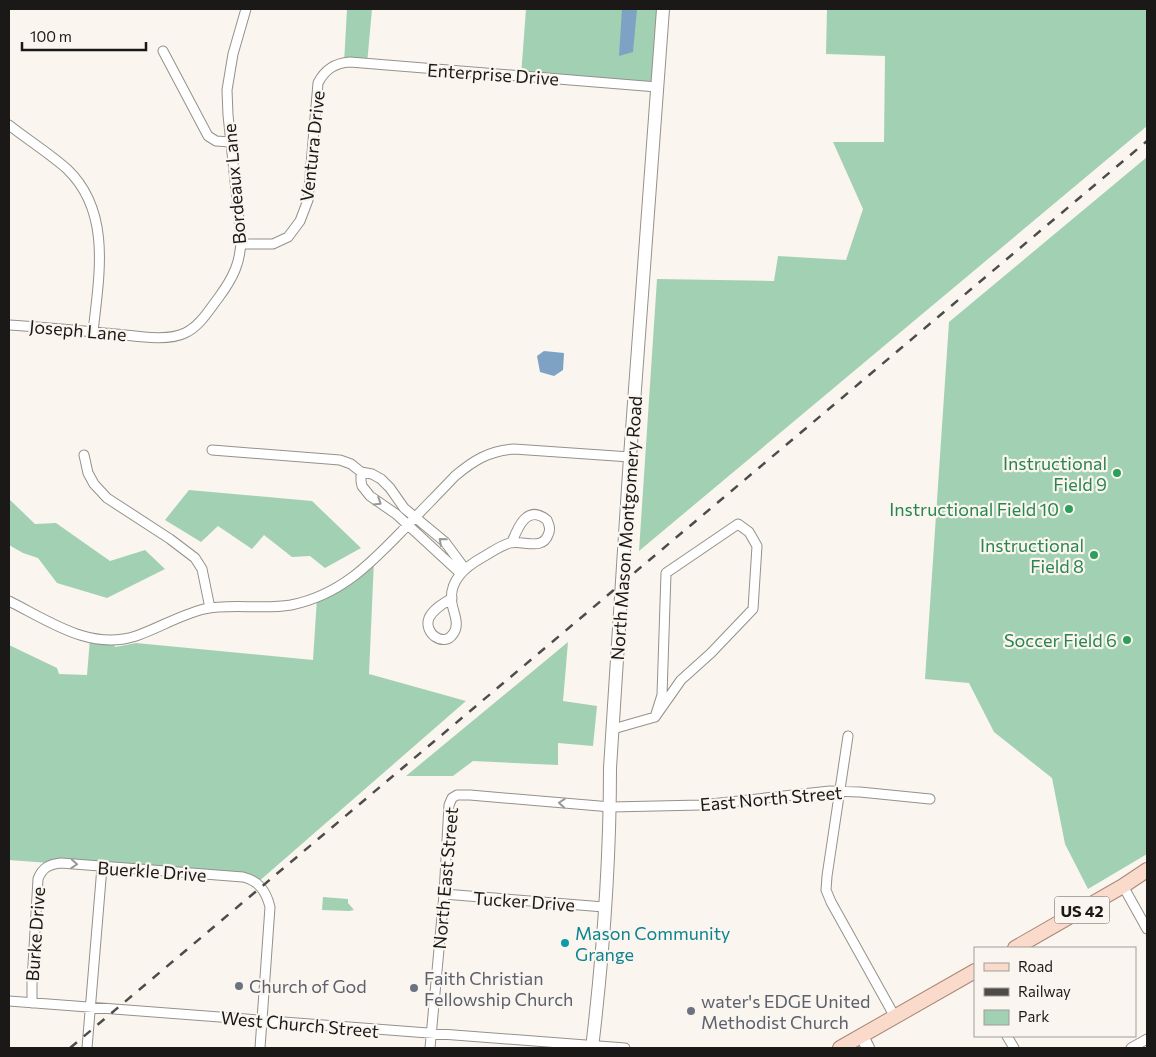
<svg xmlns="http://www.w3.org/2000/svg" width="1156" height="1057" font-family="Commissioner,sans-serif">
<rect width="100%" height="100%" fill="#faf5ef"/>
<path fill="#a2d0b3" d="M 347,9 L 372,9 L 367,64 L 344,63 Z
M 526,9 L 663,9 L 657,87 L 521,76 Z
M 827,9 L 1147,9 L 1147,126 L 639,551 L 657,279 L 774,281 L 778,256 L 846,260 L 863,209 L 833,142 L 884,142 L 885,56 L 826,54 Z
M 1147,157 L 1147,854 L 1088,889 L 1065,844 L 1052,778 L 994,732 L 969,683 L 925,679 L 949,322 Z
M 189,490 L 312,501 L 361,548 L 325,568 L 310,556 L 292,557 L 264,535 L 252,549 L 218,526 L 201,542 L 165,520 Z
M 9,499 L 35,524 L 56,523 L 110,561 L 145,550 L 165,569 L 107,598 L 57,583 L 38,558 L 23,553 L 9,545 Z
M 374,560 L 369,674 L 466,701 L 257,883 L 102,867 L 9,860 L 9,645 L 57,668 L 59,674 L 87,675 L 90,639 L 113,640 L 115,647 L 136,643 L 313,660 L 317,598 Z
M 568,642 L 563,701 L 597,706 L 593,746 L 558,743 L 558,765 L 473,761 L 453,776 L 406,776 Z
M 323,897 L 348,899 L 348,903 L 354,910 L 349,911 L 322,910 Z"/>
<path fill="#7ea2c4" d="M 622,9 L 637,9 L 633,52 L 619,56 Z
M 544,351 L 564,353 L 563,370 L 554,376 L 540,372 L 537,356 Z"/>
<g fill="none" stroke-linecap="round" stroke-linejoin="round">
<g stroke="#95918b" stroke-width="11">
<path id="street" d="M 163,51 L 208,136 L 216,141 L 231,142
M 9,125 C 28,140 49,153 67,169 C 112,212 99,276 93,332
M 241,244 L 273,244 L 288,237 L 300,221 L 308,200 L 318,83 C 325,69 335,63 350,62 L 657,87
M 9,325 C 41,327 73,330 105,333 C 127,334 165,343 185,333 C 200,326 209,310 219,297 C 233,278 241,262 241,238 L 228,115 L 227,90 L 233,54 L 246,9
M 212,450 L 340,460 L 351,464 L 361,472 L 372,474 L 381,479 L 390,488 L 404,508 L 445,542 L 465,569
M 84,455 L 88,473 L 94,484 L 107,498 L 170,539 L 195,558 L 202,569 L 210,608
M 361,472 L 361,481 L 362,486 L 370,496 L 396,514 L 460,573
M 452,598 C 444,603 433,609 429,618 C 423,633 444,648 453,634 C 460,625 454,614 452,604 C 448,581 465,567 483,557 C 492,552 501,545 510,543 C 523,540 542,551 548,535 C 551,529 549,525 547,520 C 527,504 518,527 512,542
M 9,601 C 49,621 90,651 136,636 C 159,628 180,615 204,609 C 232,603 262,610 291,605 C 340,595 369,565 402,531 C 420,512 438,494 455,476 C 474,460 489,451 514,449 L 630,457
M 613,729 L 655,717 L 681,680 L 711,653 L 753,609 L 757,546 L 749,532 L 738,524 L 666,573 L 662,695 L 655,717
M 848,736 L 827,876 L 826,890 L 831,902 L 895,1017
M 1123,886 L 1147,929
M 444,894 L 604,907
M 9,1001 L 625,1048
M 32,1003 L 32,982 L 38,879 C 42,868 49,864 61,863 L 243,877 C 259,881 266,891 270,907 L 260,1048
M 1007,1036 L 1014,1048
M 87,1048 L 102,867
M 430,1048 L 444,894 L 449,805 L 452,798 L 457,795 L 470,795 L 611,807 L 701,805 L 830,791 L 860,792 L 930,799
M 1131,1048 L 1147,1039"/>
</g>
<g stroke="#95918b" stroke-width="14">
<path id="secondary" d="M 862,1036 L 868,1048
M 592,1048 C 603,956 610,861 610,768 L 630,457 L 663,9"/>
</g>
<g stroke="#a98675" stroke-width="16">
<path id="primary" d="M 1015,948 L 1123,886 L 1147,870
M 840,1048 L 975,971"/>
</g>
<use href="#street" stroke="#fff" stroke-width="9"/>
<use href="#secondary" stroke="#fff" stroke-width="12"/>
<use href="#primary" stroke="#fadacb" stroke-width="14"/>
<path stroke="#4d4c49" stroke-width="2.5" stroke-dasharray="9 9" stroke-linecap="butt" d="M 70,1048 L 1147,141"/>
</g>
<defs><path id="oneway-chevron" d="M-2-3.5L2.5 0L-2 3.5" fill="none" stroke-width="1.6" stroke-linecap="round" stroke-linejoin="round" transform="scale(1.25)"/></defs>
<g stroke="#989897">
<use href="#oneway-chevron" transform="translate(378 502) rotate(32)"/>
<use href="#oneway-chevron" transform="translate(442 541) rotate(-139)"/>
<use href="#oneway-chevron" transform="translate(562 803) rotate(-175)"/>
<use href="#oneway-chevron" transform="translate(74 864) rotate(4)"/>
</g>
<g fill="#2e9e5b" stroke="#faf5ef" stroke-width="2">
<circle cx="1117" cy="473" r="5"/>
<circle cx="1069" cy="509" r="5"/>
<circle cx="1094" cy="555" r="5"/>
<circle cx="1127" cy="640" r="5"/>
</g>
<circle fill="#0f9aa8" stroke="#faf5ef" stroke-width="2" cx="565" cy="943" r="5"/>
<g fill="#6b7280" stroke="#faf5ef" stroke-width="2">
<circle cx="239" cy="986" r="5"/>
<circle cx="414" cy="988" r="5"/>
<circle cx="691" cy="1011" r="5"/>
</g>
<g text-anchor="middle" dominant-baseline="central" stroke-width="4.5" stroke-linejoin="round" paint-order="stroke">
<rect fill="#faf5ef" stroke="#5d5b58" stroke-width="1" x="1054.5" y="896.5" width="55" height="27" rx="4"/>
<g font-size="16" font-weight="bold" fill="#1a1917">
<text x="1082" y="910">US 42</text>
</g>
<g font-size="18" fill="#1a1917" stroke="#faf5ef">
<text transform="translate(493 74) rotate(4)">Enterprise Drive</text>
<text transform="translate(312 146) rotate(-84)">Ventura Drive</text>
<text transform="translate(234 184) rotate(-95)">Bordeaux Lane</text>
<text transform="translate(78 330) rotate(5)">Joseph Lane</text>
<text transform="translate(626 528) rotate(-86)">North Mason Montgomery Road</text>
<text transform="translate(771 798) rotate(-5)">East North Street</text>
<text transform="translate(152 871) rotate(4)">Buerkle Drive</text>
<text transform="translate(445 878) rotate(-85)">North East Street</text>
<text transform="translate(524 901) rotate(4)">Tucker Drive</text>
<text transform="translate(35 934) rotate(-86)">Burke Drive</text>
<text transform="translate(300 1024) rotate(5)">West Church Street</text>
</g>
<g font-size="18" fill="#27864d" stroke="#faf5ef" text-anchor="end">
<text x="1107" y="463">Instructional<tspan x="1107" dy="21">Field 9</tspan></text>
<text x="1059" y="509">Instructional Field 10</text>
<text x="1084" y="545">Instructional<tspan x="1084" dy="21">Field 8</tspan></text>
<text x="1117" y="640">Soccer Field 6</text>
</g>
<g font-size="18" fill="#0d838f" stroke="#faf5ef" text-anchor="start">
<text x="575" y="933">Mason Community<tspan x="575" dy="21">Grange</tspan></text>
</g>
<g font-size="18" fill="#5b616d" stroke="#faf5ef" text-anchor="start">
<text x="424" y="978">Faith Christian<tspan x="424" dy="21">Fellowship Church</tspan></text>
<text x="249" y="986">Church of God</text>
<text x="701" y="1001">water's EDGE United<tspan x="701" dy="21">Methodist Church</tspan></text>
</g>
</g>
<rect width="1156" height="1057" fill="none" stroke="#1a1917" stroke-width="20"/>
<rect x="974" y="947" width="162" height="90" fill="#faf5ef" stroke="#a09d99"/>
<rect x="984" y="963" width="25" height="8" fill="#fadacb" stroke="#a09d99"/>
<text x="1018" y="972" font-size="15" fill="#1a1917">Road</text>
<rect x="984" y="988" width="25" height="8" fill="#4d4c49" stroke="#a09d99"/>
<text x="1018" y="997" font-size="15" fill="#1a1917">Railway</text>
<rect x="984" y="1010" width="25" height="15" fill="#a2d0b3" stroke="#a09d99"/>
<text x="1018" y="1022" font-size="15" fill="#1a1917">Park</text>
<path d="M22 42v8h124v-8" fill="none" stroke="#1a1917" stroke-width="2.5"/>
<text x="30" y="42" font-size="15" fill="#1a1917" stroke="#faf5ef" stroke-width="4" paint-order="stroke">100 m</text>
</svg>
